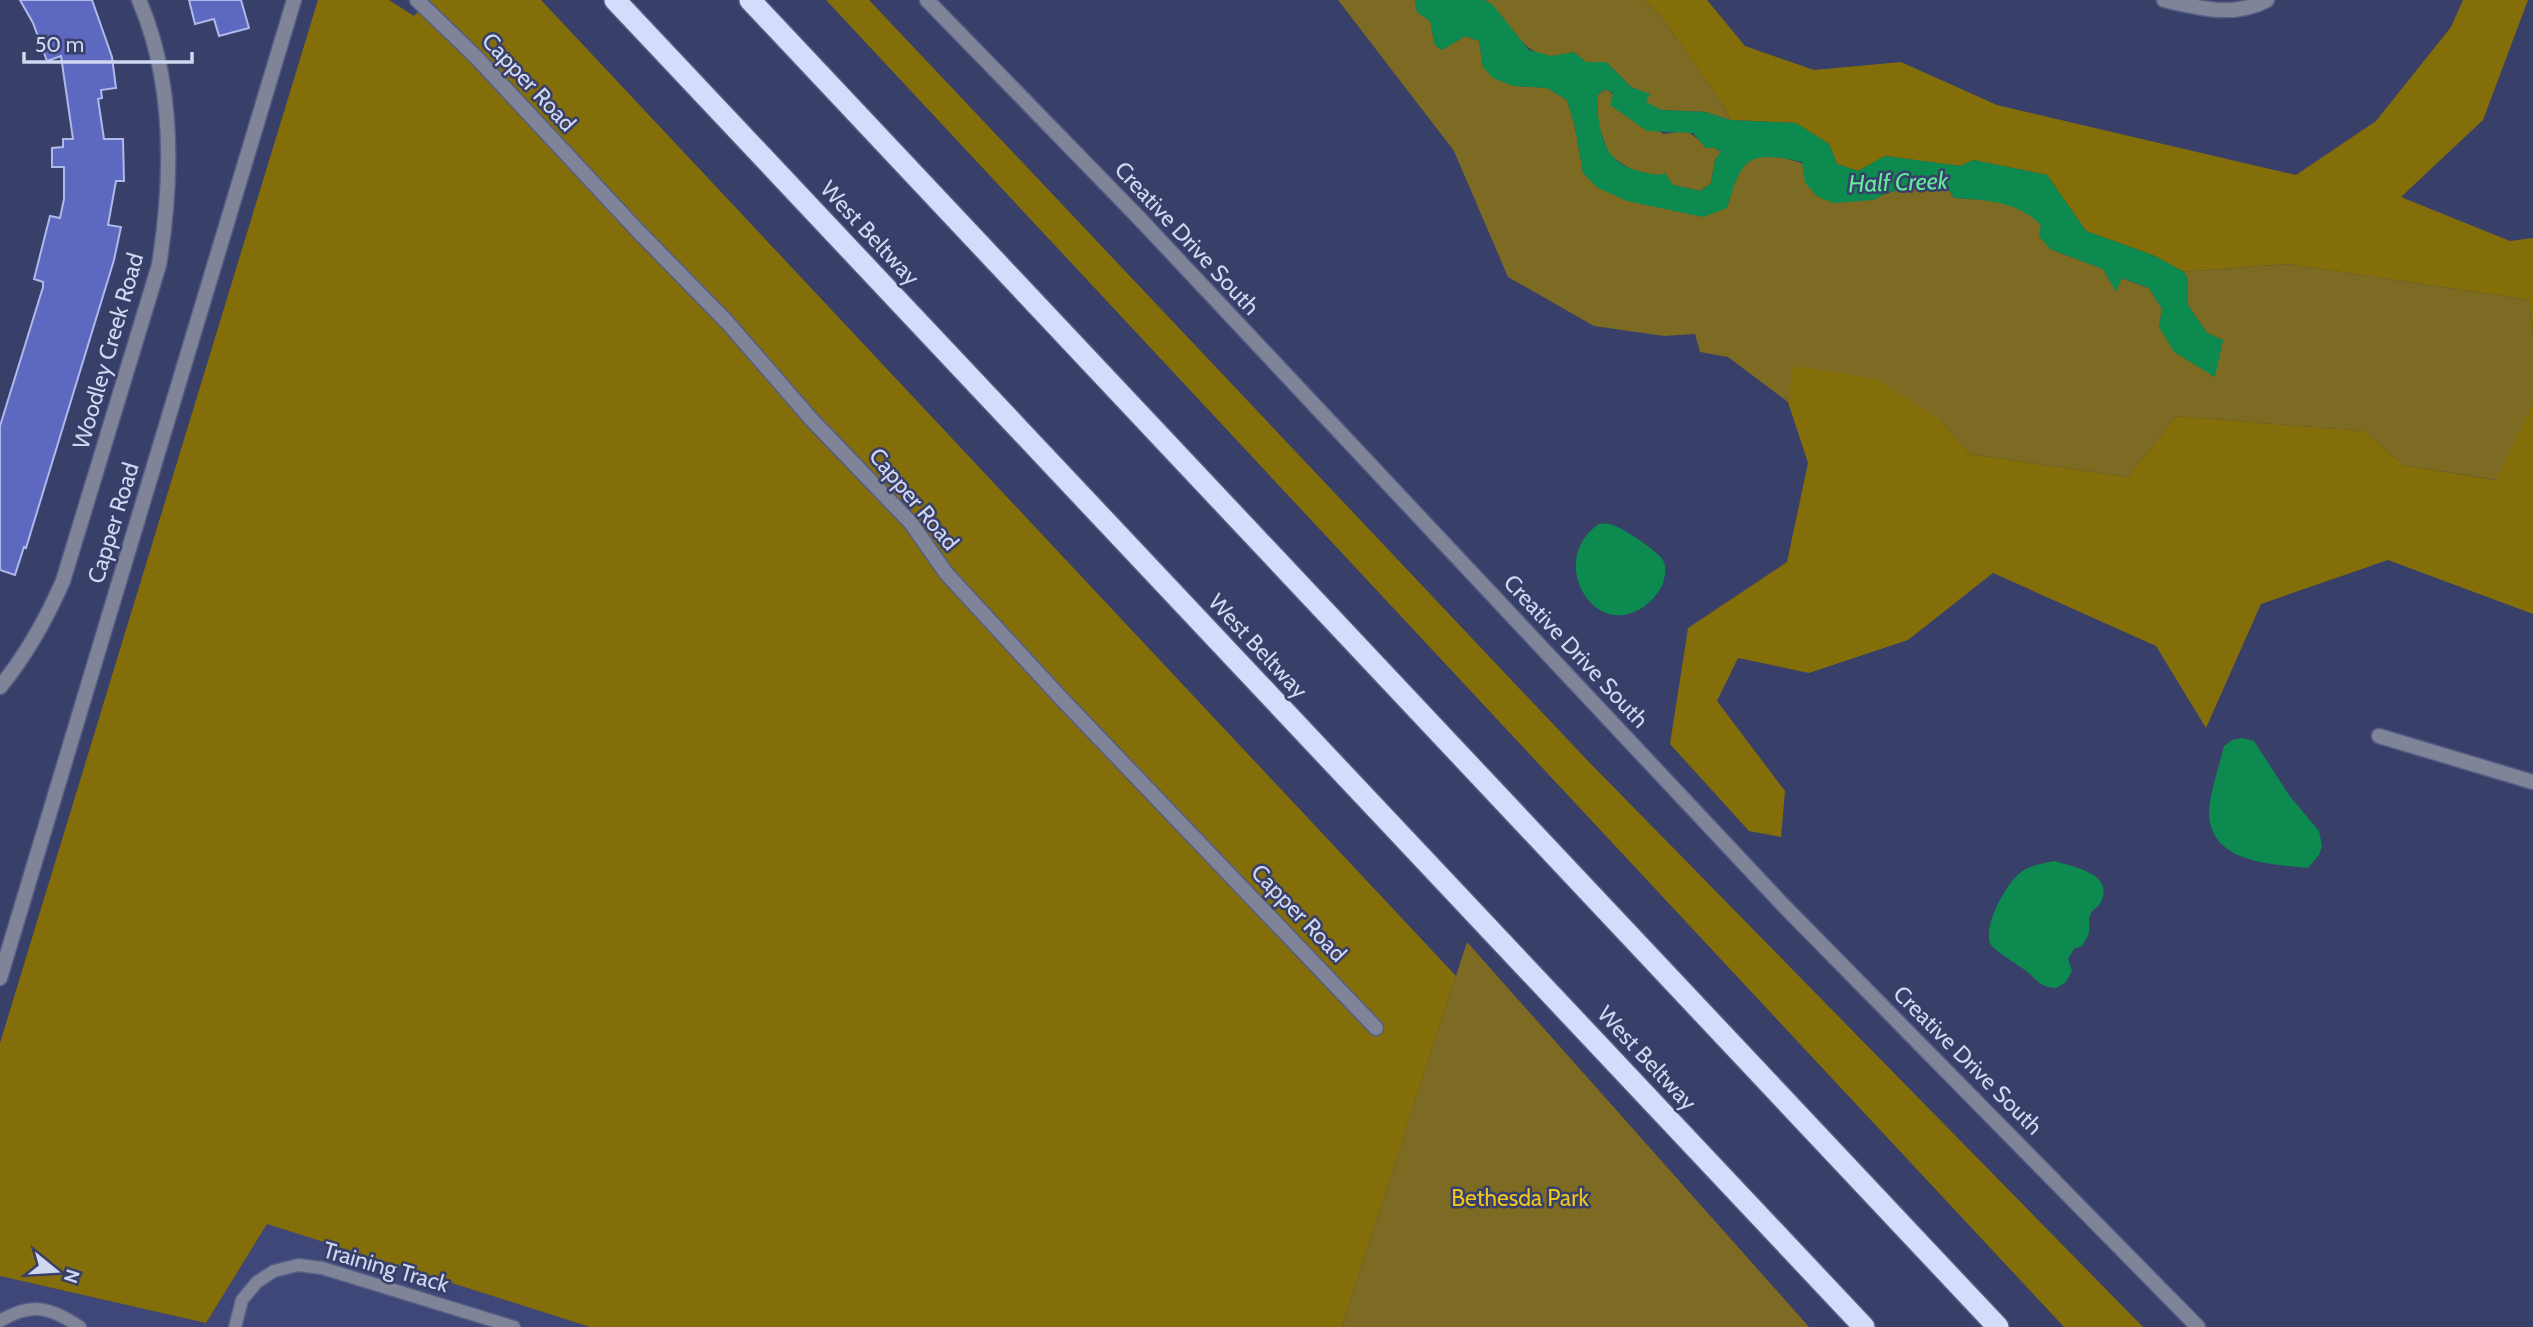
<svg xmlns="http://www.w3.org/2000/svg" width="2533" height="1327" font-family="Cabin,sans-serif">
<rect width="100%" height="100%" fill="#383f69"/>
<path fill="#3f4778" d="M 267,1224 L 590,1327 L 0,1327 L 0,1276 L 206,1323 Z"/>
<path fill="#7d6b23" d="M 1338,0 L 1415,0 L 1417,12 L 1430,21 L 1435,45 L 1442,50 L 1465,36 L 1479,41 L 1483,67 L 1514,86 L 1547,88 L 1567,100 L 1575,127 L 1583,173 L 1727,208 C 1732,194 1734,172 1746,163 C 1778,139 1844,185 1873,200 C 1897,186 1921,188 1949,190 L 1954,198 C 1982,200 2019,199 2039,223 C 2045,230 2047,241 2050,249 L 2103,269 L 2116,291 L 2121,278 L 2149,288 L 2162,309 L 2159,328 L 2214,377 L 2223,340 L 2207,333 L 2188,305 L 2188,280 L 2184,272 L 2287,264 L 2529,300 L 2533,334 L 2533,402 L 2497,480 L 2404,465 L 2364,431 L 2176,416 L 2128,477 L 1970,454 L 1941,421 L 1794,366 L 1788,402 L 1728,357 L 1700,352 L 1695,334 L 1664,336 L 1594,326 L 1508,277 L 1454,151 Z
M 1485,0 L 1643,0 L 1661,16 L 1725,108 L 1730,120 L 1705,112 L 1661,110 L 1645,102 L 1649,94 L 1631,87 L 1606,62 L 1586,62 L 1573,52 C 1567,54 1558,57 1551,56 C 1519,54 1508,17 1485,0 Z
M 1606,89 L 1663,134 C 1687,130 1690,129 1706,148 L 1715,148 L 1721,152 L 1715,160 L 1711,183 L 1700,191 L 1673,185 L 1658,176 L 1632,170 L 1609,155 L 1598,123 L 1597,95 Z
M 1467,942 L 1809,1327 L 1342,1327 Z"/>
<path fill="#836e0a" d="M 318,0 L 389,0 L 414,16 L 429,0 L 541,0 L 1456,976 L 1342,1327 L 590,1327 L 267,1224 L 206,1323 L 0,1276 L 0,1043 Z
M 826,0 L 869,0 L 1588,761 L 2143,1327 L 2064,1327 Z
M 1643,0 L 1707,0 L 1745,46 L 1814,70 L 1901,62 L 1997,105 L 2296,175 L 2376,121 L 2451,27 L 2463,0 L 2528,0 L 2483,120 L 2401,197 L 2510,241 L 2533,238 L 2533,334 L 2529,300 L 2287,264 L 2184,272 L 2155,256 L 2086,231 L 2047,175 L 1973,160 L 1960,166 L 1885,156 L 1858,171 L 1837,164 L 1829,144 L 1796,123 L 1730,120 L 1725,108 L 1661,16 Z
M 1793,366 L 1877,379 L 1941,421 L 1970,454 L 2128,477 L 2176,416 L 2364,431 L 2404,465 L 2496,480 L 2533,402 L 2533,614 L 2388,560 L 2261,604 L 2206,728 L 2156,646 L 1993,573 L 1908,640 L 1809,673 L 1738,658 L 1717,701 L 1785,791 L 1781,837 L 1749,831 L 1670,744 L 1688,628 L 1787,562 L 1808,463 L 1788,402 Z"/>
<path fill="#0c8a4f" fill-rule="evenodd" d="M 1415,0 L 1485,0 L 1493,5 L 1529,50 L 1551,56 L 1574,52 L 1586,62 L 1606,62 L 1631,87 L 1650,94 L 1646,102 L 1661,110 L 1705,112 L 1730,120 L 1796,123 L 1829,144 L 1837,164 L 1858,171 L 1885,156 L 1960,166 L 1973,160 L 2047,175 L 2086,231 L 2155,256 L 2184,272 L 2188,279 L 2188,305 L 2207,333 L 2223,340 L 2215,377 L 2174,352 L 2159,327 L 2162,309 L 2149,288 L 2122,278 L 2116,292 L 2103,269 L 2050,249 L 2039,236 L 2041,225 C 2017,201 1986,200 1954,198 L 1949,190 L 1922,188 L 1888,192 L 1873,200 L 1834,203 L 1818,197 L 1805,183 L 1802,162 C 1748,150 1742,157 1727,208 L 1703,217 L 1627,201 L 1598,188 L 1583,173 L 1575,127 L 1567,100 L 1547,88 L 1514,86 L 1493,78 L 1483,67 L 1479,41 L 1465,36 L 1442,50 L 1435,45 L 1430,21 L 1417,12 ZM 1605,89 L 1613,93 L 1610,105 L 1647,131 L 1693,133 L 1706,148 L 1715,148 L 1721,151 L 1715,160 L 1711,183 L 1700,191 L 1673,185 L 1665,173 C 1656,177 1648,173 1638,171 C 1601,162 1598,127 1597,95 Z
M 1599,524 C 1602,524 1606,523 1609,524 C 1619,525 1658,551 1663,560 C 1667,568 1665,578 1662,586 C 1657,595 1649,604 1640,609 C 1592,638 1547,559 1599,524 Z
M 2242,738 L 2254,741 L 2289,795 L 2319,831 L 2322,846 L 2319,855 L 2308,868 C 2271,864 2212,863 2209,815 C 2208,799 2220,763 2224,746 L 2232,740 Z
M 2055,861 C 2072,867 2115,873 2101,902 C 2098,908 2092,909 2090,915 C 2088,920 2090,926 2089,931 C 2089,936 2084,942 2082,946 L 2074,949 L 2068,959 L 2072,971 L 2066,982 L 2056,988 C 2038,987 2038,980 2025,970 C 2019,966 1993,949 1991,945 C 1981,927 2008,879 2024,870 C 2033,865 2044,863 2055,861 Z"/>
<path fill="#5d69c1" stroke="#aeb9ea" stroke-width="2" d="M 20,0 L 92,0 L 112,57 L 116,88 L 101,90 L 102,98 L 98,99 L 104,139 L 123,139 L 124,181 L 116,181 L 108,225 L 121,227 L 114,260 L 26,548 L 24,547 L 15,575 L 0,570 L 0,426 L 43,287 L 43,282 L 34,279 L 50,216 L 60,218 L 64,199 L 64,167 L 52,167 L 52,148 L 63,147 L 63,139 L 73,139 L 61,56 L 47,61 L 33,23 Z
M 189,0 L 241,0 L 249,28 L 219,36 L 214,19 L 195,24 Z"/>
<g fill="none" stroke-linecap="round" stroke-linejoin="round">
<g stroke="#565d84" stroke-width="15">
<path id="service" d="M 0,1321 C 32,1302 50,1307 80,1327
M 235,1327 L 242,1300 L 257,1282 L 274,1271 L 298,1265 L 322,1268 L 514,1327"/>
</g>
<g stroke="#565d84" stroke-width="17">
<path id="minor" d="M 417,0 L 476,57 L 639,232 L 727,322 L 812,420 L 911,523 L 946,573 L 1060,697 L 1376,1028
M 927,0 L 1139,218 L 1784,906 L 2198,1327
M 2164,0 C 2199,8 2234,18 2267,0
M 0,687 C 27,654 46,620 63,581 L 159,265 C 173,178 175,83 139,0
M 2379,736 L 2533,782
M 0,978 L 294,0"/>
</g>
<g stroke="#565d84" stroke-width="24">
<path id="motorway" d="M 615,0 L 1864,1327
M 750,0 L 1998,1327"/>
</g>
<use href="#service" stroke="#7f8499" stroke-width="12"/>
<use href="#minor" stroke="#7f8499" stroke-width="14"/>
<use href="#motorway" stroke="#d5dcfb" stroke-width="21"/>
</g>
<g text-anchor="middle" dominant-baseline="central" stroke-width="5" stroke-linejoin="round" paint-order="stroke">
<g font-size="23" fill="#d0d7f0" stroke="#383f69">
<text transform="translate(529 82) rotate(47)">Capper Road</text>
<text transform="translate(870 233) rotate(47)">West Beltway</text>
<text transform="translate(1187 238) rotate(47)">Creative Drive South</text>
<text transform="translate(108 351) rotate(-74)">Woodley Creek Road</text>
<text transform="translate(914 499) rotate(50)">Capper Road</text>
<text transform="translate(113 523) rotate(-73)">Capper Road</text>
<text transform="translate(1258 646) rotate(47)">West Beltway</text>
<text transform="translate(1576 651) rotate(47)">Creative Drive South</text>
<text transform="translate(1299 913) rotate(46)">Capper Road</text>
<text transform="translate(1647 1058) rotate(47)">West Beltway</text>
<text transform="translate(1968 1060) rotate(45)">Creative Drive South</text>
<text transform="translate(386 1267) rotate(16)">Training Track</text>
</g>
<g font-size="23" fill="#eac51e" stroke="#383f69">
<text x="1520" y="1198">Bethesda Park</text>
</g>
<g font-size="24" font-style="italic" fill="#61ea9a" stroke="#383f69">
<text transform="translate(1898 182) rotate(-2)">Half Creek</text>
</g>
</g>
<g transform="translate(56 1271) rotate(108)" stroke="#383f69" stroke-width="5" paint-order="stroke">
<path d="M0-5L12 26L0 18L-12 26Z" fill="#d0d7f0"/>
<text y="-10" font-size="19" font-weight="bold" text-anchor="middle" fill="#d0d7f0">N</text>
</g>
<path d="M24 52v10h168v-10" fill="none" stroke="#d0d7f0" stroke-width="3.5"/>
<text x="35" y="52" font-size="21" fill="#d0d7f0" stroke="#383f69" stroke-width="5" paint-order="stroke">50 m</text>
</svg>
